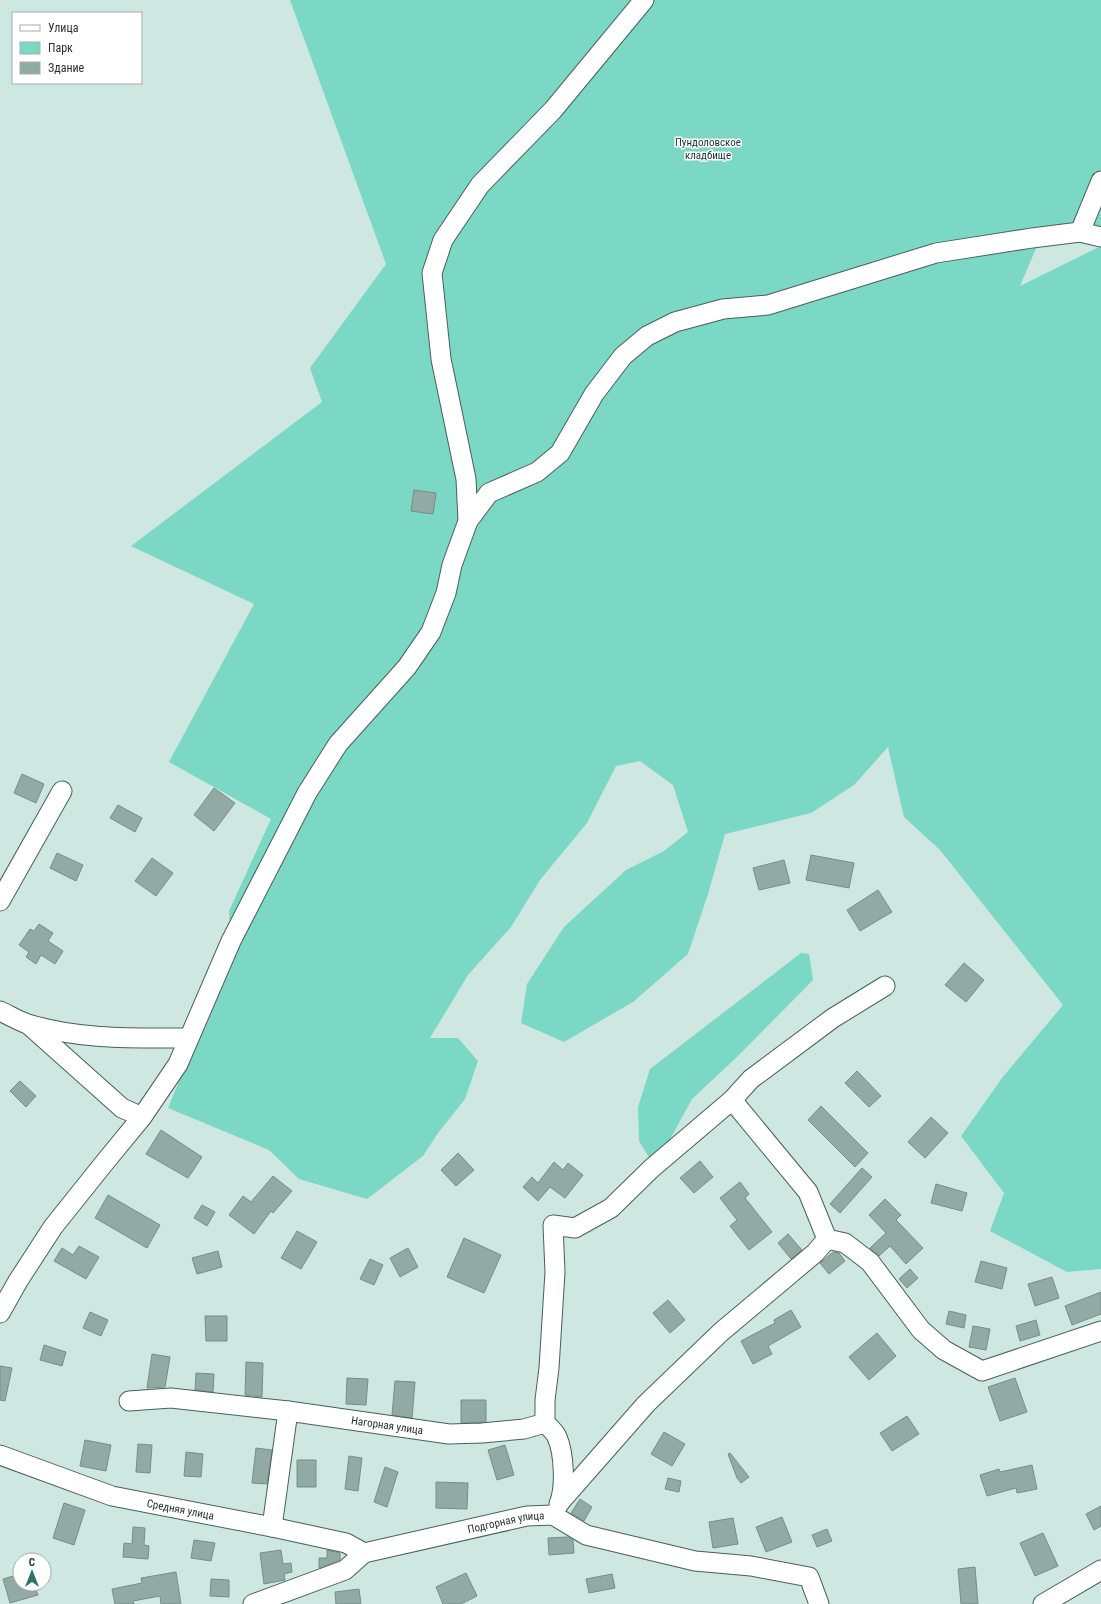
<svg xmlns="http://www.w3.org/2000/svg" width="1101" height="1604" font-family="'Roboto Condensed',sans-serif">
<rect width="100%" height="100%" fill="#cee7e0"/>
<path fill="#7bd8c5" d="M 290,0 L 1101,0 L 1101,233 L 1040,239 L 1020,286 L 1101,246 L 1101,1269 L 1067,1272 L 990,1231 L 1004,1193 L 961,1136 L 1002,1078 L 1063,1005 L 940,850 L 904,817 L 888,747 L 854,785 L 811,813 L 725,834 L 708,894 L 688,954 L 633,1002 L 564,1042 L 521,1023 L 527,984 L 564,927 L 626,870 L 664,851 L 688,832 L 673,785 L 640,761 L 616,766 L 587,823 L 540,880 L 511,927 L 468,975 L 430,1038 L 458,1038 L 478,1061 L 465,1099 L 438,1133 L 423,1156 L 367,1199 L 299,1179 L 269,1150 L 168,1108 L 232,951 L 229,911 L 271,819 L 169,762 L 254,604 L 131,546 L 322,402 L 310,368 L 386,264 Z
M 801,953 L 809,954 L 813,980 L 737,1057 L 692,1099 L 667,1145 L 650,1159 L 639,1141 L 638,1107 L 650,1069 Z"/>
<path fill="#92aaa4" stroke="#768e88" d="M 414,490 L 436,493 L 433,514 L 411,511 Z
M 22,774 L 44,784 L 36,803 L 14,793 Z
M 214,788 L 235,803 L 214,831 L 194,815 Z
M 118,805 L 142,818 L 135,832 L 110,818 Z
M 57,853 L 83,865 L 76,881 L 50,868 Z
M 811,855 L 854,863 L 849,888 L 806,880 Z
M 152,858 L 173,873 L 156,896 L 135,881 Z
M 784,860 L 790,883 L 759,890 L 753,868 Z
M 878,890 L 892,912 L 860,931 L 847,910 Z
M 39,924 L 53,933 L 48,941 L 63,951 L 55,964 L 41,955 L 36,964 L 26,957 L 29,952 L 19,945 L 30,929 L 34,931 Z
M 964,963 L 984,980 L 966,1002 L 945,985 Z
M 857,1071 L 881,1096 L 869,1107 L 845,1083 Z
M 20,1081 L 36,1096 L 26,1107 L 10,1091 Z
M 821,1106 L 868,1153 L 855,1167 L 808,1120 Z
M 931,1117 L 948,1133 L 925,1158 L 908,1142 Z
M 161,1130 L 202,1157 L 188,1178 L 146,1154 Z
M 458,1153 L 474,1170 L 456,1186 L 441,1170 Z
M 700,1161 L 713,1177 L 694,1193 L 680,1178 Z
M 554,1162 L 563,1170 L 568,1163 L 583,1175 L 565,1198 L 550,1187 L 538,1201 L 523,1187 L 532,1177 L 538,1183 Z
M 862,1168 L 872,1177 L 840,1213 L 830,1204 Z
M 273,1176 L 292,1191 L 273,1213 L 271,1211 L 254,1234 L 229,1215 L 243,1196 L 251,1202 Z
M 740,1182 L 749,1194 L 745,1198 L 772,1232 L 749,1250 L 730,1226 L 737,1220 L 720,1198 Z
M 936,1184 L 967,1193 L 962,1211 L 931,1203 Z
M 108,1195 L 160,1225 L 147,1248 L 95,1218 Z
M 885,1199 L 901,1215 L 896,1220 L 923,1248 L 906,1264 L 890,1246 L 879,1256 L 870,1248 L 886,1233 L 869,1215 Z
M 202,1205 L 215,1212 L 207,1226 L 194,1218 Z
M 297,1231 L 317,1242 L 301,1269 L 281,1258 Z
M 788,1234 L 802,1250 L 791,1259 L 778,1243 Z
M 464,1238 L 501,1255 L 484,1293 L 447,1277 Z
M 79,1246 L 99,1257 L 86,1279 L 54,1261 L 62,1248 L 73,1255 Z
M 408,1248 L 418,1267 L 400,1277 L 390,1258 Z
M 218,1251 L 222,1267 L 197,1274 L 192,1258 Z
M 833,1252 L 839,1253 L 845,1261 L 829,1274 L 820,1263 Z
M 370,1259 L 383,1265 L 374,1285 L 360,1279 Z
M 981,1261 L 1007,1268 L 1002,1289 L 975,1282 Z
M 910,1269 L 918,1278 L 907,1288 L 899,1279 Z
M 1052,1277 L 1059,1298 L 1035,1306 L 1028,1284 Z
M 1101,1292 L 1101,1314 L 1072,1325 L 1065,1306 Z
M 668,1300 L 685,1320 L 670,1333 L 653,1313 Z
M 791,1310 L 801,1327 L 768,1346 L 772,1354 L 753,1364 L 741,1341 L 775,1323 L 774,1320 Z
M 949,1311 L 966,1315 L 964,1328 L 946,1324 Z
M 90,1312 L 108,1320 L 101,1336 L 83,1328 Z
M 205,1316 L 227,1316 L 227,1341 L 206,1341 Z
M 1036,1320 L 1040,1335 L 1020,1341 L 1016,1326 Z
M 973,1326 L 990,1329 L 986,1350 L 969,1347 Z
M 877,1333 L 896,1356 L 869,1380 L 849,1357 Z
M 44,1345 L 66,1352 L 62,1366 L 40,1360 Z
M 152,1354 L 170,1357 L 165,1387 L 147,1388 Z
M 246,1362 L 263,1363 L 262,1397 L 245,1395 Z
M 0,1366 L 12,1368 L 5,1401 L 0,1400 Z
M 196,1373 L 214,1374 L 213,1392 L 195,1390 Z
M 347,1378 L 368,1379 L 366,1405 L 346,1404 Z
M 1015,1378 L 1027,1412 L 1000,1421 L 988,1387 Z
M 395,1381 L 415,1382 L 412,1418 L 392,1415 Z
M 461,1400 L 486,1400 L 486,1422 L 461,1423 Z
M 907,1416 L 919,1434 L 892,1451 L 880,1433 Z
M 664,1432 L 685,1444 L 672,1466 L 651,1454 Z
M 85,1440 L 111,1445 L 106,1471 L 80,1466 Z
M 138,1444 L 152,1445 L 150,1473 L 136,1472 Z
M 505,1445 L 514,1475 L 497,1480 L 488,1450 Z
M 256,1448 L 272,1450 L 267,1484 L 252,1483 Z
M 186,1452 L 203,1454 L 201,1477 L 184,1476 Z
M 730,1453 L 749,1477 L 741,1483 L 737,1478 L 728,1454 Z
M 349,1456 L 362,1458 L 358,1491 L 345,1489 Z
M 297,1460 L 316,1460 L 316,1487 L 297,1487 Z
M 1032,1465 L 1037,1489 L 1017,1493 L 1016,1488 L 987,1496 L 980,1475 L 999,1469 L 1000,1472 Z
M 385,1467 L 398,1472 L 387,1507 L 374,1502 Z
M 668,1478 L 681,1481 L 679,1492 L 665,1489 Z
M 436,1482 L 468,1483 L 467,1509 L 436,1508 Z
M 580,1499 L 592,1507 L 584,1521 L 571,1513 Z
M 64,1503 L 85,1510 L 74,1545 L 53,1538 Z
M 1101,1506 L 1101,1526 L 1094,1530 L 1086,1514 Z
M 782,1517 L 792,1542 L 766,1552 L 756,1527 Z
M 733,1518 L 738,1544 L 713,1548 L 709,1522 Z
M 133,1527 L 145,1528 L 144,1545 L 149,1546 L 148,1559 L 123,1557 L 124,1543 L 132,1544 Z
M 827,1529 L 832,1541 L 817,1547 L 812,1535 Z
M 1043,1533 L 1058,1566 L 1035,1576 L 1020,1543 Z
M 568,1537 L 573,1540 L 574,1553 L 549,1555 L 548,1538 Z
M 194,1540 L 215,1543 L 211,1561 L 191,1558 Z
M 281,1550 L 283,1564 L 291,1563 L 292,1572 L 284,1574 L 285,1580 L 264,1584 L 260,1553 Z
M 327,1550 L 340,1553 L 340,1560 L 319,1568 L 319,1558 L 327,1558 Z
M 975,1567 L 978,1604 L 961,1604 L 958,1569 Z
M 176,1572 L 181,1604 L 161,1604 L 160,1596 L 133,1601 L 134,1604 L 115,1604 L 112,1589 L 142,1583 L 141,1578 Z
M 466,1573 L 477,1596 L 461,1604 L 443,1604 L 436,1587 Z
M 20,1574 L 20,1584 L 34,1584 L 38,1595 L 10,1603 L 3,1579 Z
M 612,1574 L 615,1588 L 589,1593 L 586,1579 Z
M 211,1579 L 229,1580 L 229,1597 L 210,1596 Z
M 359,1589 L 361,1604 L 336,1604 L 335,1592 Z"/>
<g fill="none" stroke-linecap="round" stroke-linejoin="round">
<g stroke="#49605a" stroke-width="21">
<g id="minor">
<path d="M 1080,232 L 1101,181"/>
<path d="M 468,521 L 489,493 L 537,472 L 560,453 L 594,394 L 623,356 L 647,336 L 675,322 L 723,309 L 768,305 L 936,253 L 1032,238 L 1080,232 L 1101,237"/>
<path d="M 0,901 L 62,791"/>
<path d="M 0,1011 C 9,1015 18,1021 28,1024 C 80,1040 136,1038 189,1038"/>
<path d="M 29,1025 L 122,1108 L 142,1117"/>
<path d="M 732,1100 L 808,1192 L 827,1239"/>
<path d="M 0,1313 L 18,1281 L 53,1227 L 105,1162 L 142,1117 L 178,1064 L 231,941 L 307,793 L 338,744 L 407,667 L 431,632 L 446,593 L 452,565 L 468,521 L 466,479 L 441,359 L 432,273 L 443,240 L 480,185 L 553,110 L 644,0"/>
<path id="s1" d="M 129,1401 L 171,1398 L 288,1411 L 449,1434 L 482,1433 L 524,1429 L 545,1423 C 549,1427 555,1432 557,1437 C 564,1453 566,1487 559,1504"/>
<path d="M 545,1423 L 545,1400 L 549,1368 L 555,1272 L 553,1225 L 575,1228 L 611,1208 L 652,1168 L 732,1100 L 751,1079 L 833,1018 L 885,986"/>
<path id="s2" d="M 0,1455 L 112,1496 L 272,1527 L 346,1543 L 364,1553"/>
<path d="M 560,1502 L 646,1404 L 721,1332 L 815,1253 L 827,1239 L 845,1243 L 870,1262 L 921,1330 L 944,1350 L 982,1371 L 1101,1331"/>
<path d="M 272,1527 L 288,1411"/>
<path id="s3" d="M 253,1604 L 345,1570 L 364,1553 L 527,1516 L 553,1515 L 586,1535 L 695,1561 L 751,1566 L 809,1577 L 819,1604"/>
<path d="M 1043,1604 L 1101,1570"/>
</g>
</g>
<use href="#minor" stroke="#fff" stroke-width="19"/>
</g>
<g text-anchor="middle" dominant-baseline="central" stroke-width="3" stroke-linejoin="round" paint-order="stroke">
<g font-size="11" fill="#1c332e" stroke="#fff">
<text x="708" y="142">Пундоловское<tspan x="708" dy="13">кладбище</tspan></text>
</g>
<g font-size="11" fill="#283230" stroke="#fff">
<text stroke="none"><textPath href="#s1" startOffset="260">Нагорная улица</textPath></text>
<text stroke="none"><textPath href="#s2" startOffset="189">Средняя улица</textPath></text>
<text stroke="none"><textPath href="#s3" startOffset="269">Подгорная улица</textPath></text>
</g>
</g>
<rect x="12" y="12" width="130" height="72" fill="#ffffff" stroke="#a9adac"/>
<rect x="20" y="25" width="20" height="6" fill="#ffffff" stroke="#a9adac"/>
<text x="48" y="32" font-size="12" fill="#283230">Улица</text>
<rect x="20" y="42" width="20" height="12" fill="#7bd8c5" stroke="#a9adac"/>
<text x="48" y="52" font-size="12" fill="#283230">Парк</text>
<rect x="20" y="62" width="20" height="12" fill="#92aaa4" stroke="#a9adac"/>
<text x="48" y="72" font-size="12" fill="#283230">Здание</text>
<g transform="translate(32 1572)"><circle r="19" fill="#ffffff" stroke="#a9adac"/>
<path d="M0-3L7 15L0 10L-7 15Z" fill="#2f7366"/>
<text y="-6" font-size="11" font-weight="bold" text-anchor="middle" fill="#283230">С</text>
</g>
</svg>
